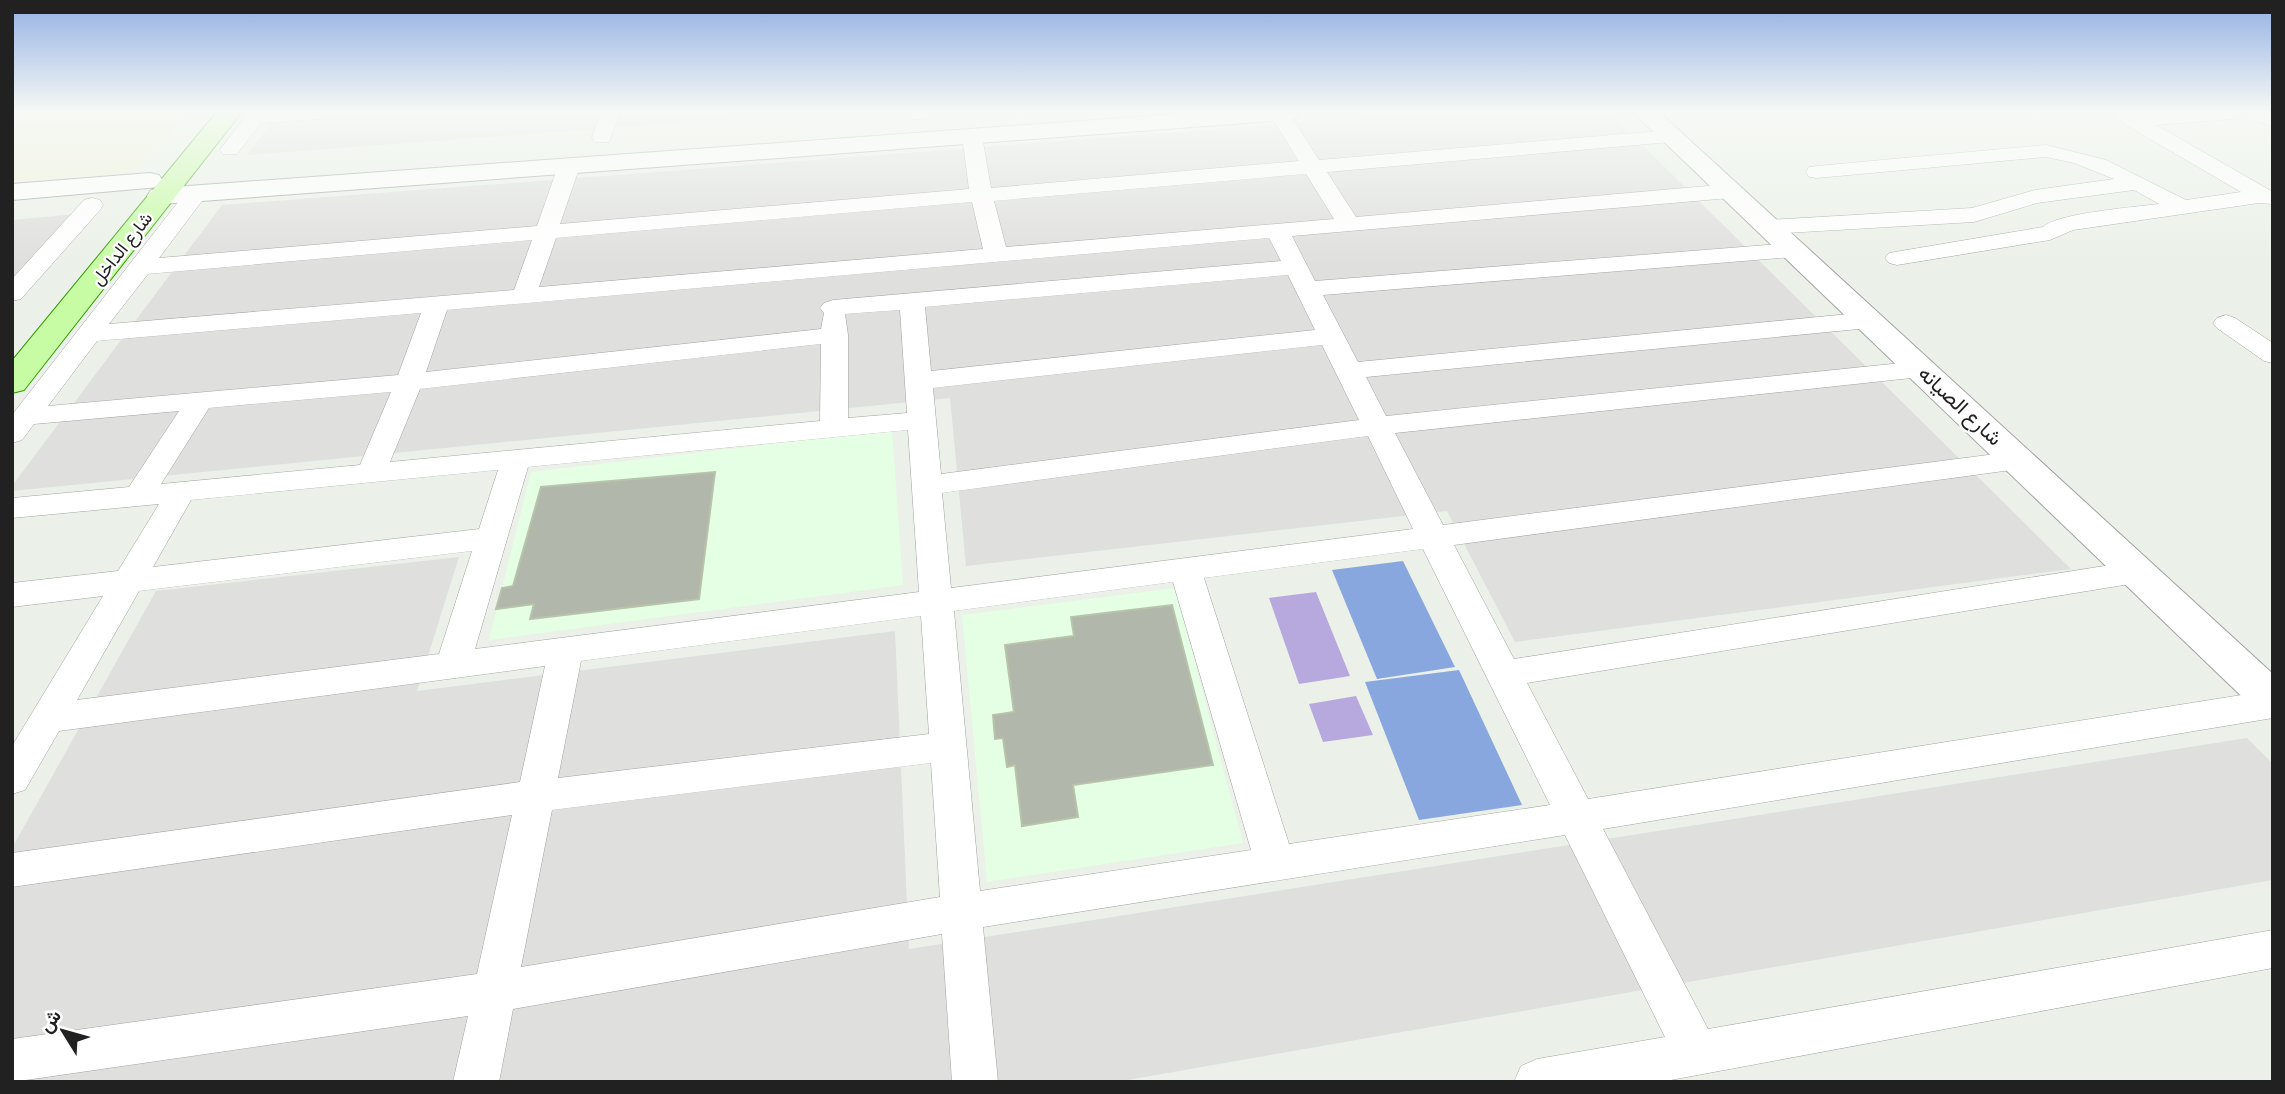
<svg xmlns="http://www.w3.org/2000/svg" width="2285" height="1094" font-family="Manrope,Vazirmatn,sans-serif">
<rect width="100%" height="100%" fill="#ebf1e8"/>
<path fill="#dfdfde" d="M 279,113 L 811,113 L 247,155 Z
M 1431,113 L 1610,113 L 2071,569 L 1515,642 L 1447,511 L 966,566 L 950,398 L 12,491 L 12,486 L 222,205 Z
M 77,214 L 12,288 L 12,220 Z
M 459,557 L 417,691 L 895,631 L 909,949 L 2247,738 L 2273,764 L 2273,880 L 1116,1082 L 12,1082 L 12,848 L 156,591 Z"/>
<path fill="#eff1d8" d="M 12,113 L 186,113 L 134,173 L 12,182 Z"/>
<path fill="#e4ffe4" d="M 892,430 L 903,585 L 489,640 L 531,472 Z
M 1175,588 L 1243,843 L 987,882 L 962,615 Z"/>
<path fill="#88a7de" d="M 1403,561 L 1455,667 L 1377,679 L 1332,570 Z
M 1459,670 L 1522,805 L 1419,820 L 1365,682 Z"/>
<path fill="#b7a9de" d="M 1316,592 L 1350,676 L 1299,684 L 1269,598 Z
M 1356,696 L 1373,735 L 1323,742 L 1309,704 Z"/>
<path fill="#b1b7aa" stroke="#b7c3aa" stroke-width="2" d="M 715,472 L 699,599 L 530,619 L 534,604 L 496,609 L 502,588 L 513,586 L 541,487 Z
M 1172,605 L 1213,765 L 1073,785 L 1078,817 L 1022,826 L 1015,765 L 1007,767 L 1003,738 L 995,739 L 993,715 L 1014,712 L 1005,645 L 1074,636 L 1071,617 Z"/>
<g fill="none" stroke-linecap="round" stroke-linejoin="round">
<g stroke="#a2a2a2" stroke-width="1">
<path id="minor" d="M 248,113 L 328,113 L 325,117 L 318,119 L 261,123 L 237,154 L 223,154 L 220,150 Z
M 600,113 L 620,113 L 609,142 L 595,142 L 592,138 Z
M 909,113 L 929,113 L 929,115 L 926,119 L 912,119 Z
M 1269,113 L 1289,113 L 1319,160 L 1671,130 L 1678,132 L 1681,136 L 1678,140 L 1671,142 L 1327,172 L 1356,217 L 1730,184 L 1738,186 L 1741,191 L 1738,196 L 1730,198 L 1292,236 L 1315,281 L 1792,243 L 1800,245 L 1804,250 L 1800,255 L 1792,257 L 1323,295 L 1358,362 L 1869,312 L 1878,315 L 1882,320 L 1878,325 L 1869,328 L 1366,377 L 1386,416 L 1921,361 L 1930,363 L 1934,369 L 1930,375 L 1921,377 L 1395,433 L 1443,525 L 2019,451 L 2029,453 L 2034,460 L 2029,467 L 2019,469 L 1454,545 L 1514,659 L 2136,561 L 2147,564 L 2152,572 L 2147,580 L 2136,583 L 1527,683 L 1588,799 L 2273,690 L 2273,718 L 1603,829 L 1708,1029 L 2273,930 L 2273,968 L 1660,1082 L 1514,1082 L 1521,1066 L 1537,1059 L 1665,1037 L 1565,835 L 983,927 L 998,1082 L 952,1082 L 942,934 L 513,1009 L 499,1082 L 453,1082 L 468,1016 L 12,1082 L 12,1039 L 477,974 L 512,815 L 12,887 L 12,853 L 520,782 L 545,666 L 59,731 L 25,790 L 12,794 L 12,746 L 103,596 L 12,607 L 12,583 L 118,571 L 159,504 L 12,518 L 12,498 L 129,487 L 179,411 L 34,424 L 22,440 L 12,443 L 12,415 L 189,188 L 205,188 L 208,193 L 159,258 L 537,226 L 558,166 L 561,161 L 577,161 L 580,166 L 560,224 L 969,189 L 962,136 L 965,132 L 979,132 L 982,136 L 991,188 L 1299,161 ZM 1306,174 L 1334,219 L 1006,247 L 994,201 ZM 972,202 L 983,249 L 539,287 L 556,238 ZM 1269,238 L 1281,261 L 833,300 L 824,303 L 820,308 L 824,313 L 821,329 L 426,372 L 447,310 ZM 532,240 L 514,290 L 109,324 L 148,274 ZM 1288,275 L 1315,330 L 931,371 L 925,307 ZM 900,310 L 907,413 L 848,418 L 848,335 L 845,314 ZM 421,313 L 398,375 L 48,406 L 97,341 ZM 821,344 L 820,421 L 390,462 L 420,389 ZM 1322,345 L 1359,420 L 941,474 L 933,388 ZM 391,392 L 360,465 L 161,484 L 209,408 ZM 908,430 L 919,592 L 475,649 L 528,467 ZM 1368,436 L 1413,529 L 951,588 L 942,493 ZM 498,470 L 479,529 L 153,567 L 191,500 ZM 1423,549 L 1550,805 L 1289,844 L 1204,578 ZM 472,551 L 439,654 L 77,700 L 139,591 ZM 1173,582 L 1251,850 L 980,891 L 954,611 ZM 921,616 L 929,734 L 558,778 L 581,661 ZM 931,763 L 940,897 L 521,967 L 552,810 Z
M 2111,113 L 2242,113 L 2239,117 L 2232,119 L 2156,125 L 2273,192 L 2273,204 L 2259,203 L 2073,230 L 2050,240 L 1897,265 L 1889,263 L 1885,258 L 1889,253 L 2043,227 C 2058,213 2135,207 2159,204 L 2134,190 L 2037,203 L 1974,222 L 1768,234 L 1760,232 L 1756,227 L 1760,222 L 1768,220 L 1972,208 L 2035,190 L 2114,179 L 2074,163 L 2046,157 L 1817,178 L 1809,177 L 1806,172 L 1809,167 L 1817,166 L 2046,145 L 2106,160 L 2186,200 L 2241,192 L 2126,125 Z
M 2244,113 L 2273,114 L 2273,127 L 2247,117 Z
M 92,198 L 100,200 L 103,205 L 100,210 L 21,299 L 12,301 L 12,279 L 84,200 Z
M 2226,315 L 2235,318 L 2273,343 L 2273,363 L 2264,361 L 2217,328 L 2213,323 L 2217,318 Z"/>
</g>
<g stroke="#a2a2a2" stroke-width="2">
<path id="tertiary" d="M 1191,113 L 1299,113 L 1296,118 L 1287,120 L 161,204 L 151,202 L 147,196 L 151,190 L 161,188 Z
M 1634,113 L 1660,113 L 2273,674 L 2273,717 L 2258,712 Z
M 150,173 L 159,175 L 163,181 L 159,187 L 12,200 L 12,184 Z"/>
</g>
<g stroke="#319c02" stroke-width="2">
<path id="primary" d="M 216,113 L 241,113 L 24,390 L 12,393 L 12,361 Z"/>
</g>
<use href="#minor" fill="#fff" fill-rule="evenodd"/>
<use href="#tertiary" fill="#fff" fill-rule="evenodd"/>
<use href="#primary" fill="#c7fba4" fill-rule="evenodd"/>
</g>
<linearGradient id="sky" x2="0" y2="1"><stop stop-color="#94b0e4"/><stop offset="0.42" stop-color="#f6f9f5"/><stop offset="1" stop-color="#f6f9f5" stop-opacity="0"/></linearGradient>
<rect width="2285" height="266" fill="url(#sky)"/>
<g text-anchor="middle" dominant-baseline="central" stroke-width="5" stroke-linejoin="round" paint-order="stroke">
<g font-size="18" fill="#212121" stroke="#fff">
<text transform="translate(121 248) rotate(-52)">شارع الداخل</text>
</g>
<g font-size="21" fill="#212121" stroke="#fff">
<text transform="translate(1961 405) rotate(43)">شارع الصيانه</text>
</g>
</g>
<rect width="2285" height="1094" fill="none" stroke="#212121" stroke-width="28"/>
<g transform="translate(63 1031) rotate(307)" stroke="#ffffff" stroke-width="5" paint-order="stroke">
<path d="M0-5L12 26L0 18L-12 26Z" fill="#212121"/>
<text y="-10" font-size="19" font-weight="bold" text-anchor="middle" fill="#212121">ش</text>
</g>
</svg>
